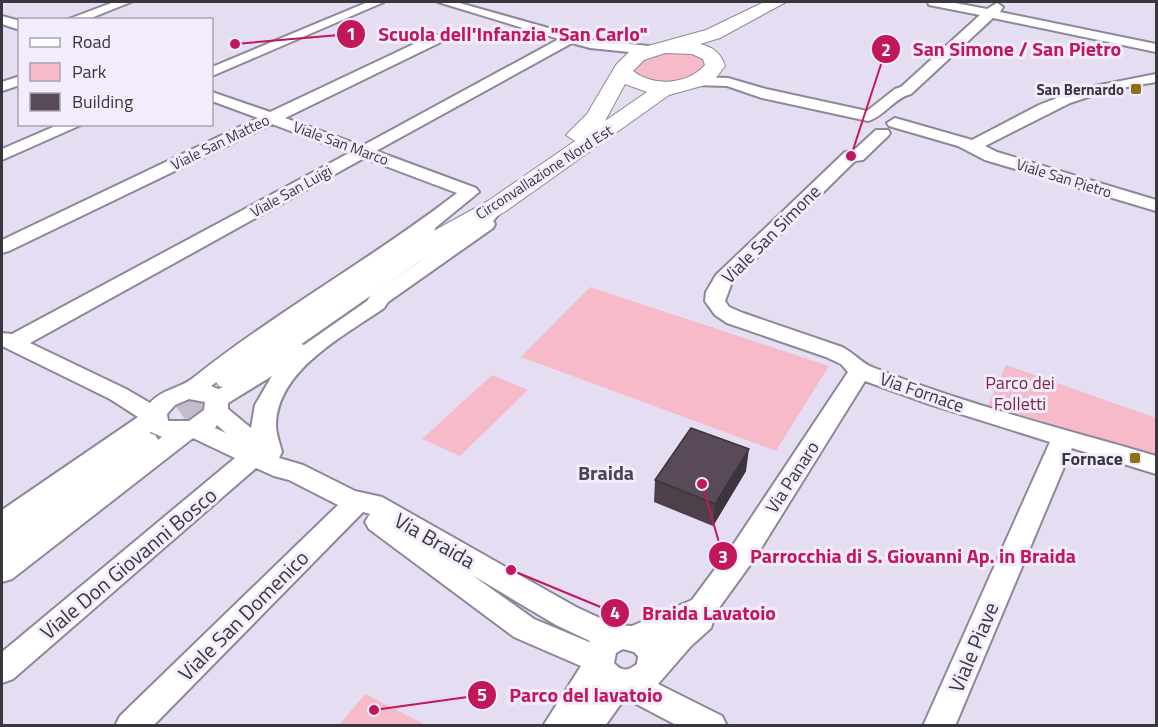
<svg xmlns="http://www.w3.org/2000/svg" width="1158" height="727" font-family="'Titillium Web',sans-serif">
<rect width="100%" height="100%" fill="#e5def2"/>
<path fill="#f6bac9" d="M 681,49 L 706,58 L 708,66 C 695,81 664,89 646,81 C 640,78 635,73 630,69 L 642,57 Z
M 590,287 L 829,366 L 776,451 L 521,357 Z
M 1006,365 L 1156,418 L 1156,455 L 988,405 Z
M 492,375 L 528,390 L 460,456 L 422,439 Z
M 365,694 L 426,725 L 339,725 Z"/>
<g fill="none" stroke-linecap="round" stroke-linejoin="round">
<path stroke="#c3bcce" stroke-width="32" stroke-dasharray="32 16" stroke-linecap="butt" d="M 143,443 L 230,379"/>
<g stroke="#8e879a" stroke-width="4">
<path id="street" d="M 114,2 L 131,2 L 86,20 L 66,20 Z
M 368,2 L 384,2 L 212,76 L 212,67 Z
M 438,2 L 456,2 L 591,40 L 649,46 L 656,50 L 649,54 L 590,48 L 572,43 L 376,151 L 476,188 L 479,192 L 435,228 L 434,234 L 308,315 L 211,386 L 218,389 L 226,386 L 288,344 L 296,342 L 304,345 L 367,301 L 371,295 L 476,223 L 474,220 L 491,202 L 503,202 L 506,206 L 493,221 L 495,224 L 493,228 L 388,302 L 384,308 C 344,336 277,370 276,425 C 276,434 280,444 282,452 L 279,458 L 303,465 L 355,491 L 382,497 L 576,607 L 615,625 L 632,626 L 692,600 L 735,542 L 848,372 L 841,364 L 826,357 L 727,323 L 715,315 L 705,301 L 706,292 L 716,275 L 845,152 L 853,151 L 876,130 L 888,130 L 890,133 L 888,136 L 863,160 L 855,161 L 732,282 L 725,301 L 729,307 L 743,313 L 842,347 C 854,353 863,364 872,367 C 964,404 1061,428 1156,456 L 1156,474 L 1072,448 L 955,726 L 923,726 L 1050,442 L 929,404 L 865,381 L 755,558 L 716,612 L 711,628 L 691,646 L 658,684 L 722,716 L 727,726 L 678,726 L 625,698 L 605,726 L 543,726 L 581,666 L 514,637 L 369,529 L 365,522 L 370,514 L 363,512 L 153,726 L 115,726 L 120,716 L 338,505 L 289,480 L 274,476 L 256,468 L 13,679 L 2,683 L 2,652 L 235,458 L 193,438 L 12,579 L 2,582 L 2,556 L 162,437 L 151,432 L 11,530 L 2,533 L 2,510 L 138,417 L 110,399 L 2,346 L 2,333 L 12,334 L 349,153 L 272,124 L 9,251 L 2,253 L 2,240 L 258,118 L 212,101 L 212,92 L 270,112 L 433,35 L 443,35 L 443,41 L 285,118 L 362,146 L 559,39 ZM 364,158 L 457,193 C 372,259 277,311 193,378 C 179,389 162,389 150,403 L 126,389 L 30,343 ZM 272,376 L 255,405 L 251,428 L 228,409 L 228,403 ZM 189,399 L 205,402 L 204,410 L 189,421 L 168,421 L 167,414 L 175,405 ZM 217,425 L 226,433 L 215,428 ZM 472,575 L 556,625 L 590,641 L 589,642 L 534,619 ZM 623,649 L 634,652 L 638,656 L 637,664 C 628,671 622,672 614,663 L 616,653 Z
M 928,2 L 950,2 L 987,9 L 997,3 L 1003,7 L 1000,12 L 1156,44 L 1156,52 L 993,18 L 911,94 C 894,98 885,116 868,121 L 762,98 L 727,86 L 695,85 L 688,81 L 695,77 L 728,78 L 766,89 L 867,111 L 895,89 L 901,87 L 980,15 L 929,5 Z
M 2,16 L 20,21 L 20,30 L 2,24 Z
M 1156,74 L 1156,82 L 1109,90 L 1070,103 L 985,146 L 997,152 L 1156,200 L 1156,211 L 985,160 L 958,146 L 889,126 L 887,123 L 895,118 L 972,140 L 1039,105 L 1080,89 Z
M 20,76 L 20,85 L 2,91 L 2,82 Z
M 60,124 L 83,124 L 2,160 L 2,149 Z"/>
</g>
<g stroke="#8e879a" stroke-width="2">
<path id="secondary" d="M 764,2 L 786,2 L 720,38 L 700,44 C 713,47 721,53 725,66 L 715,79 L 705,85 L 669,95 L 506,211 L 419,262 L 241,386 L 230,389 L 219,386 L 214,379 L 219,372 L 399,250 L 488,201 L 575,141 L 566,135 L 587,114 L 616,65 L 630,51 L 706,30 ZM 665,53 L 692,54 L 703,59 L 705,65 C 687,85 654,87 633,71 L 644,60 ZM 625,84 L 647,92 L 605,121 Z
M 143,431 L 155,435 L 160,443 L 155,451 L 16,556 L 2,561 L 2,526 L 131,435 Z"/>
</g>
<use href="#street" fill="#fff" fill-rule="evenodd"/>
<use href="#secondary" fill="#fff" fill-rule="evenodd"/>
</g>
<path fill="#4d404b" d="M 746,471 L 713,526 L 654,502 L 655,480 Z"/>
<path fill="#3e343d" d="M 749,449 L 746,471 L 713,526 L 715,504 Z"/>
<path fill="#594a57" stroke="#3e343d" stroke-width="1.5" d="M 691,428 L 749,449 L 715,504 L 655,480 Z"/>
<g fill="#8c7013" stroke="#f2ecfd" stroke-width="2">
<rect x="1130" y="83" width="12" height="12" rx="3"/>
<rect x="1129" y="452" width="12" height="12" rx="3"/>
</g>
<g text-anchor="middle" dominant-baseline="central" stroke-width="6" stroke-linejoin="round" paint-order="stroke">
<g font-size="15" font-weight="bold" fill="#39363e" stroke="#f2ecfd" text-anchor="end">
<text x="1124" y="89">San Bernardo</text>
</g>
<g font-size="15" fill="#39363e" stroke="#f2ecfd">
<text transform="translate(220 142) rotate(-26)">Viale San Matteo</text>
<text transform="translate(341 143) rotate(20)">Viale San Marco</text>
<text transform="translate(544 172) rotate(-33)">Circonvallazione Nord Est</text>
<text transform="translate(1064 178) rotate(17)">Viale San Pietro</text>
<text transform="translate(291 191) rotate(-29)">Viale San Luigi</text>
</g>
<g font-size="18" fill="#39363e" stroke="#f2ecfd">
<text transform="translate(771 234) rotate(-45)">Viale San Simone</text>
<text transform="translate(922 392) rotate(19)">Via Fornace</text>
<text transform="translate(792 477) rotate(-57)">Via Panaro</text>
</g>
<g font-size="18" fill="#7e2747" stroke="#f2ecfd">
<text x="1020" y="382">Parco dei<tspan x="1020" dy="21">Folletti</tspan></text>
</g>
<g font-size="18" font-weight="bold" fill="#39363e" stroke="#f2ecfd" text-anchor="end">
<text x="1123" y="458">Fornace</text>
</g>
<g font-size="20" font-weight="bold" fill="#4a4455" stroke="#f2ecfd">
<text x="606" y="472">Braida</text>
</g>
<g font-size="21" fill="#39363e" stroke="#f2ecfd">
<text transform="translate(435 540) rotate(30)">Via Braida</text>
<text transform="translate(128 563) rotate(-40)">Viale Don Giovanni Bosco</text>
<text transform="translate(243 615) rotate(-45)">Viale San Domenico</text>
<text transform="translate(973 647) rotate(-67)">Viale Piave</text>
</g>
</g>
<path fill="none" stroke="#c2185b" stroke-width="2" d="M235 44L351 34M851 156L886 49M702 484L723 556M511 570L615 613M374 710L482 695"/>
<g fill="#c2185b" stroke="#f2ecfd" stroke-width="2">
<circle cx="235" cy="44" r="6"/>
<circle cx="851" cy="156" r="6"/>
<circle cx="702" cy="484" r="6"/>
<circle cx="511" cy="570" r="6"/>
<circle cx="374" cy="710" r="6"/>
<circle cx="351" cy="34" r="15"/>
<circle cx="886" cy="49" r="15"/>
<circle cx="723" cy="556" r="15"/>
<circle cx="615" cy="613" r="15"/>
<circle cx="482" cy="695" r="15"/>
</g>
<g font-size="18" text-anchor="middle" font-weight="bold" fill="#fff">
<text x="351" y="40">1</text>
<text x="886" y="56">2</text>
<text x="723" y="563">3</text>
<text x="615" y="619">4</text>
<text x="482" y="701">5</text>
</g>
<g font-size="20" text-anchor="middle" font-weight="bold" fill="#c2185b" stroke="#f2ecfd" stroke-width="6" stroke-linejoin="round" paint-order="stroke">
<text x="513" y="41">Scuola dell'Infanzia "San Carlo"</text>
<text x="1017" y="56">San Simone / San Pietro</text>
<text x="913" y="563">Parrocchia di S. Giovanni Ap. in Braida</text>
<text x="709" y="620">Braida Lavatoio</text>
<text x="586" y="702">Parco del lavatoio</text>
</g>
<rect width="1158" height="727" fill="none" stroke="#39363e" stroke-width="6"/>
<rect x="18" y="18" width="195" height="108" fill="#f2ecfd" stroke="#a8a3b1" stroke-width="1.5"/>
<rect x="30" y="38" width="30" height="9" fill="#ffffff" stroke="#a8a3b1" stroke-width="1.5"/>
<text x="72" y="48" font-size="18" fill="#39363e">Road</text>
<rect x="30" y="63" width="30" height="18" fill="#f6bac9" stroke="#a8a3b1" stroke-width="1.5"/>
<text x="72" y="78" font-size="18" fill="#39363e">Park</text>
<rect x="30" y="93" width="30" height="18" fill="#594a57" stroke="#a8a3b1" stroke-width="1.5"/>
<text x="72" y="108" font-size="18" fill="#39363e">Building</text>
</svg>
